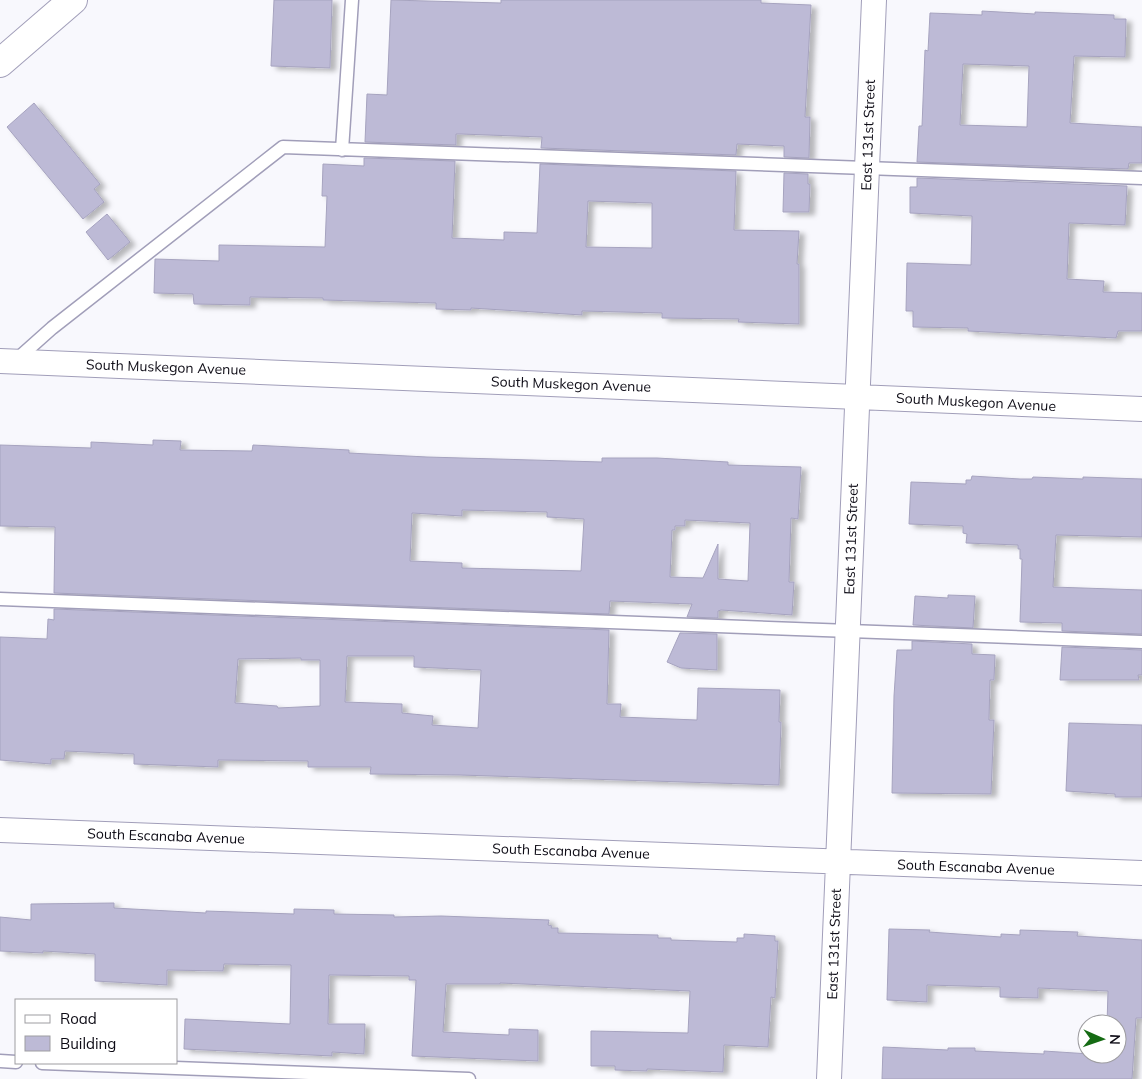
<svg xmlns="http://www.w3.org/2000/svg" width="1142" height="1079" font-family="Mulish,sans-serif">
<defs>
<filter id="shadow"><feDropShadow dx="5.5" dy="3" stdDeviation="2.5" flood-color="#0004"/></filter>
</defs>
<rect width="100%" height="100%" fill="#f8f8fd"/>
<path fill="#bdbad6" stroke="#a6a3bf" fill-rule="evenodd" filter="url(#shadow)" d="M 274,0 L 332,0 L 330,68 L 271,66 Z
M 391,0 L 501,3 L 501,0 L 761,0 L 761,3 L 811,5 L 805,117 L 810,117 L 809,158 L 784,157 L 784,146 L 737,144 L 736,155 L 541,148 L 542,137 L 461,134 L 456,134 L 456,145 L 365,142 L 367,94 L 387,95 Z
M 982,11 L 1035,14 L 1035,12 L 1114,15 L 1114,19 L 1126,19 L 1125,57 L 1074,56 L 1070,123 L 1142,127 L 1142,163 L 1129,163 L 1128,169 L 917,162 L 919,126 L 922,126 L 925,50 L 928,51 L 930,13 L 982,15 ZM 963,64 L 1029,66 L 1027,127 L 960,125 Z
M 34,103 L 100,184 L 94,189 L 104,202 L 83,219 L 7,127 Z
M 364,158 L 455,161 L 452,238 L 504,240 L 504,232 L 537,233 L 540,164 L 736,171 L 734,230 L 799,231 L 797,264 L 799,264 L 799,324 L 738,322 L 739,319 L 662,318 L 662,313 L 582,311 L 582,315 L 471,308 L 471,310 L 436,309 L 436,303 L 323,300 L 323,298 L 250,297 L 250,305 L 194,304 L 193,294 L 154,293 L 155,259 L 219,261 L 219,245 L 325,247 L 327,196 L 322,196 L 323,164 L 364,166 ZM 588,201 L 652,203 L 652,248 L 586,247 Z
M 784,173 L 808,174 L 808,184 L 810,184 L 809,212 L 783,212 Z
M 917,178 L 1127,186 L 1125,225 L 1069,223 L 1067,279 L 1104,281 L 1103,292 L 1142,293 L 1142,331 L 1118,331 L 1116,338 L 968,331 L 968,328 L 913,327 L 913,311 L 906,311 L 907,263 L 971,265 L 972,216 L 910,213 L 910,187 L 917,187 Z
M 107,214 L 130,242 L 108,260 L 86,232 Z
M 153,440 L 181,441 L 180,450 L 252,451 L 253,445 L 349,450 L 349,453 L 427,457 L 602,462 L 602,458 L 657,458 L 728,462 L 728,465 L 801,467 L 798,519 L 791,518 L 789,582 L 794,582 L 792,615 L 721,610 L 718,611 L 718,618 L 687,617 L 692,604 L 610,601 L 609,614 L 54,593 L 55,527 L 0,526 L 0,445 L 91,448 L 91,442 L 153,445 ZM 462,510 L 547,512 L 547,517 L 584,519 L 581,571 L 462,568 L 462,563 L 410,561 L 412,513 L 462,516 ZM 685,520 L 750,523 L 748,581 L 718,579 L 718,544 L 703,578 L 670,577 L 672,530 L 675,530 L 675,526 L 685,526 Z
M 972,476 L 1020,479 L 1032,479 L 1033,477 L 1083,479 L 1083,477 L 1142,479 L 1142,537 L 1056,535 L 1053,587 L 1142,590 L 1142,634 L 1062,631 L 1062,623 L 1020,622 L 1022,559 L 1020,559 L 1020,549 L 1018,549 L 1018,545 L 966,543 L 967,534 L 963,533 L 963,526 L 909,524 L 911,482 L 966,484 L 966,480 L 971,480 Z
M 948,595 L 975,596 L 973,628 L 913,625 L 915,596 L 948,598 Z
M 54,609 L 609,630 L 607,704 L 621,704 L 620,717 L 697,720 L 698,688 L 780,690 L 779,722 L 781,722 L 779,785 L 460,775 L 370,774 L 371,767 L 308,767 L 308,761 L 218,760 L 218,767 L 134,764 L 134,754 L 65,751 L 64,759 L 51,759 L 51,764 L 0,760 L 0,637 L 47,639 L 48,619 L 54,620 ZM 347,656 L 414,656 L 414,667 L 481,670 L 478,728 L 432,725 L 433,716 L 402,713 L 402,704 L 345,702 ZM 301,658 L 301,660 L 320,660 L 320,706 L 278,708 L 277,706 L 235,703 L 238,659 Z
M 680,633 L 717,634 L 717,670 L 681,668 L 667,662 Z
M 912,641 L 972,644 L 972,654 L 995,655 L 994,680 L 990,680 L 989,720 L 994,720 L 991,794 L 892,793 L 894,696 L 897,650 L 912,650 Z
M 1062,647 L 1142,650 L 1142,675 L 1138,675 L 1139,680 L 1060,680 Z
M 1069,723 L 1142,725 L 1142,797 L 1115,797 L 1115,794 L 1066,791 Z
M 114,903 L 114,908 L 206,913 L 206,911 L 294,914 L 294,909 L 334,910 L 334,914 L 394,915 L 394,917 L 441,916 L 549,920 L 548,925 L 552,926 L 551,928 L 558,928 L 558,933 L 658,935 L 658,938 L 671,938 L 671,940 L 737,942 L 737,938 L 744,938 L 744,934 L 775,936 L 775,941 L 778,941 L 775,998 L 771,997 L 768,1047 L 724,1045 L 723,1072 L 647,1069 L 647,1071 L 615,1070 L 615,1066 L 591,1066 L 591,1031 L 688,1033 L 690,991 L 500,983 L 500,984 L 446,984 L 443,1032 L 509,1035 L 509,1029 L 538,1030 L 538,1061 L 412,1056 L 416,980 L 409,980 L 409,976 L 329,975 L 328,1024 L 365,1024 L 364,1054 L 332,1052 L 332,1056 L 184,1049 L 185,1019 L 290,1024 L 291,965 L 224,964 L 223,971 L 167,970 L 167,985 L 95,981 L 95,954 L 43,951 L 43,953 L 0,951 L 0,917 L 31,920 L 31,904 Z
M 889,929 L 930,930 L 929,932 L 1001,937 L 1001,934 L 1020,935 L 1020,930 L 1078,932 L 1077,936 L 1142,940 L 1142,1018 L 1136,1018 L 1132,1079 L 882,1079 L 883,1047 L 948,1050 L 948,1048 L 975,1048 L 975,1051 L 1044,1054 L 1044,1051 L 1105,1055 L 1117,1054 L 1117,1024 L 1107,1024 L 1108,991 L 1038,988 L 1038,998 L 1000,997 L 1000,987 L 927,985 L 927,1002 L 887,1000 Z"/>
<g fill="none" stroke-linecap="round" stroke-linejoin="round">
<g stroke="#a19eb9" stroke-width="15">
<path id="service" d="M 342,150 L 352,0
M 15,361 L 52,328 L 283,147 L 1142,178
M 0,599 L 1142,642
M 0,1061 L 16,1062
M 42,1063 L 469,1079"/>
</g>
<g stroke="#a19eb9" stroke-width="26">
<path id="minor" d="M 0,361 L 1142,409
M 0,830 L 1142,873
M 829,1079 L 874,0"/>
</g>
<g stroke="#a19eb9" stroke-width="30">
<path id="secondary" d="M 0,63 L 73,0"/>
</g>
<use href="#service" stroke="#fff" stroke-width="12"/>
<use href="#minor" stroke="#fff" stroke-width="24"/>
<use href="#secondary" stroke="#fff" stroke-width="28"/>
</g>
<g text-anchor="middle" dominant-baseline="central" stroke-width="5" stroke-linejoin="round" paint-order="stroke">
<g font-size="14" fill="#0d0b15" stroke="#fff">
<text transform="translate(868 135) rotate(-88)">East 131st Street</text>
<text transform="translate(166 367) rotate(2)">South Muskegon Avenue</text>
<text transform="translate(571 384) rotate(2)">South Muskegon Avenue</text>
<text transform="translate(976 402) rotate(3)">South Muskegon Avenue</text>
<text transform="translate(851 539) rotate(-88)">East 131st Street</text>
<text transform="translate(166 836) rotate(2)">South Escanaba Avenue</text>
<text transform="translate(571 851) rotate(2)">South Escanaba Avenue</text>
<text transform="translate(976 867) rotate(2)">South Escanaba Avenue</text>
<text transform="translate(834 944) rotate(-88)">East 131st Street</text>
</g>
</g>
<rect x="15" y="999" width="162" height="65" fill="#ffffff" stroke="#9e9da1"/>
<rect x="25" y="1015" width="25" height="8" fill="#ffffff" stroke="#9e9da1"/>
<text x="60" y="1024" font-size="15" fill="#0d0b15">Road</text>
<rect x="25" y="1036" width="25" height="15" fill="#bdbad6" stroke="#9e9da1"/>
<text x="60" y="1049" font-size="15" fill="#0d0b15">Building</text>
<g transform="translate(1102 1039) rotate(92)"><circle r="24" fill="#ffffff" stroke="#9e9da1"/>
<path d="M0-4L9 19L0 12L-9 19Z" fill="#156b13"/>
<text y="-8" font-size="14" font-weight="bold" text-anchor="middle" fill="#0d0b15">N</text>
</g>
</svg>
